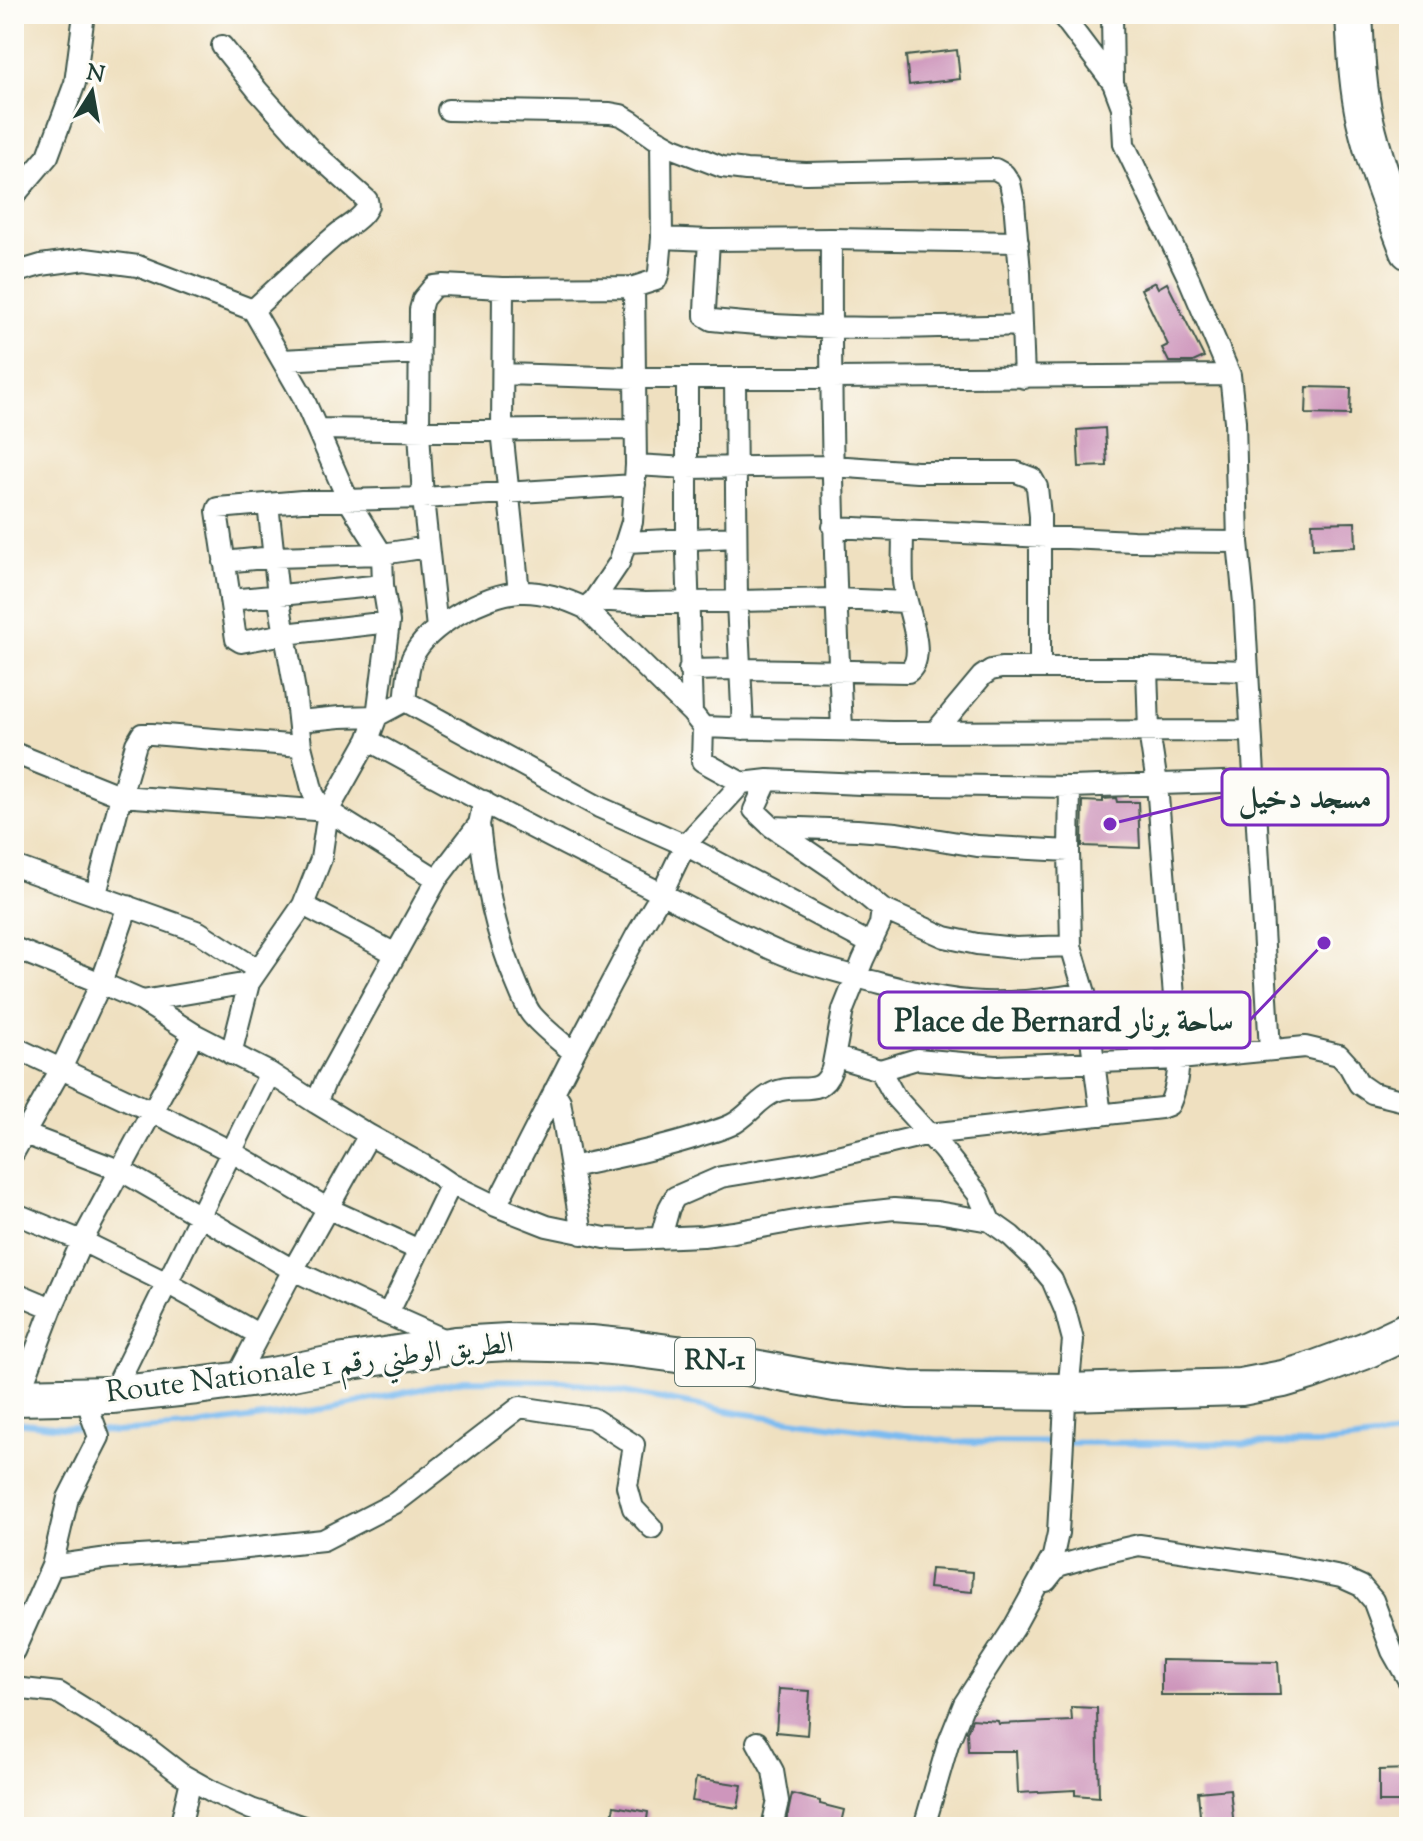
<svg xmlns="http://www.w3.org/2000/svg" width="1423" height="1841" font-family="'Sorts Mill Goudy',Amiri,serif">
<rect width="100%" height="100%" fill="#fdfcf7"/>
<filter id="ink" filterUnits="userSpaceOnUse"><feTurbulence type="fractalNoise" baseFrequency=".0125" numOctaves="2"/><feDisplacementMap in="SourceGraphic" scale="16" xChannelSelector="R" yChannelSelector="G"/><feConvolveMatrix kernelMatrix="1 2 1 2 8 2 1 2 1" color-interpolation-filters="sRGB"/></filter>
<filter id="wash" filterUnits="userSpaceOnUse"><feTurbulence type="fractalNoise" baseFrequency=".006" numOctaves="4" result="noise"/><feDisplacementMap in="SourceGraphic" scale="32" xChannelSelector="R" yChannelSelector="G"/><feGaussianBlur stdDeviation="1.8" result="paint"/><feColorMatrix in="noise" values="0 0 0 0 0 0 0 0 0 0 0 0 0 0 0 0 0 1.4 0 .05"/><feComposite in="paint" operator="in"/></filter>
<g filter="url(#wash)">
<rect width="100%" height="100%" fill="#efe0c0"/>
<g fill="none" stroke-linecap="round" stroke-linejoin="round">
<path stroke="#7cbbf0" stroke-width="6" d="M 14,1422 L 91,1430
M 102,1431 L 115,1432 L 187,1427 L 331,1408 L 464,1380 L 563,1381 L 739,1413 L 956,1442 L 1321,1444 L 1409,1434"/>
</g>
<g id="blocks">
<path fill="#ce96bc" d="M 957,50 L 960,79 L 909,85 L 906,56 Z
M 1155,282 L 1158,288 L 1167,283 L 1204,357 L 1193,362 L 1169,362 L 1162,348 L 1168,345 L 1141,289 Z
M 1307,387 L 1351,388 L 1350,415 L 1306,414 Z
M 1105,428 L 1107,466 L 1079,467 L 1077,430 Z
M 1355,522 L 1356,547 L 1313,549 L 1312,523 Z
M 1116,798 L 1117,802 L 1138,802 L 1140,848 L 1082,846 L 1083,801 L 1103,802 L 1103,799 Z
M 931,1569 L 973,1572 L 972,1592 L 929,1588 Z
M 1161,1660 L 1278,1662 L 1280,1695 L 1161,1695 Z
M 779,1689 L 810,1691 L 807,1735 L 776,1732 Z
M 1071,1707 L 1097,1708 L 1099,1797 L 1075,1795 L 1075,1790 L 1018,1793 L 1016,1751 L 968,1751 L 967,1732 L 972,1719 L 998,1721 L 999,1724 L 1072,1721 Z
M 1409,1769 L 1409,1802 L 1379,1802 L 1379,1770 Z
M 696,1778 L 742,1785 L 738,1808 L 692,1801 Z
M 1230,1789 L 1234,1827 L 1201,1827 L 1198,1792 Z
M 792,1794 L 820,1801 L 820,1804 L 844,1810 L 840,1827 L 785,1827 Z
M 614,1806 L 648,1812 L 646,1827 L 610,1827 Z"/>
</g>
</g>
<g filter="url(#ink)">
<use href="#blocks" fill-opacity="0" stroke="#3e5549" stroke-width="2"/>
<g fill="none" stroke-linecap="round" stroke-linejoin="round">
<g stroke="#3e5549" stroke-width="24">
<path id="street" d="M 1061,14 L 1113,83
M 1112,14 L 1113,83 L 1122,107 L 1124,144 L 1189,279 L 1230,375 L 1235,421 L 1238,542 L 1244,603 L 1270,1050
M 222,46 L 258,91 L 310,149 L 367,200 C 368,205 369,206 365,211 C 359,221 345,227 336,235 C 308,259 280,285 253,310
M 448,110 L 610,113 L 621,115 L 631,121 L 655,138 L 673,148 L 722,167 L 746,170 L 806,173 L 995,169 L 1004,174 L 1010,183 L 1014,202 L 1020,272 L 1024,378
M 14,196 L 48,156 L 75,83 L 84,14
M 662,238 L 709,240 L 831,239 L 1018,242
M 831,239 C 830,403 834,566 842,729
M 709,240 L 705,310 L 705,316 L 712,320 C 815,331 919,328 1022,325
M 14,273 L 41,265 L 85,259 L 138,266 L 253,310 L 302,395 L 348,500 L 382,554 L 383,585 L 389,622 L 377,716 L 340,717 L 299,721
M 503,288 L 502,430 L 519,592
M 282,360 L 419,353
M 504,374 L 634,378 L 830,378 L 1230,375
M 687,378 L 687,554 L 692,713
M 735,378 L 737,602 L 743,729
M 317,429 L 462,431 L 635,429
M 636,465 L 687,468 L 833,466 L 917,472 L 1016,472 L 1032,478 L 1037,487 L 1040,516 L 1040,668
M 268,504 L 278,595 L 295,691 L 301,746 L 313,793 L 318,802 L 328,811 L 437,879
M 833,527 L 1133,541 L 1238,542
M 626,542 L 736,537
M 224,562 L 274,557 L 382,554 L 428,547
M 230,600 L 383,585
M 594,600 L 645,603 L 835,599 L 907,602
M 585,608 L 594,600 L 619,563 L 632,522 L 636,465 L 634,287
M 389,622 L 285,634 L 241,642 L 236,639 L 217,511 L 218,508 L 302,501 L 423,498 L 635,485
M 437,628 L 423,498 L 419,431 L 420,310 L 423,299 L 434,286 L 443,285 L 503,288 L 634,287 L 656,280 L 659,272 L 662,238 L 661,141
M 689,670 L 740,669 L 908,672 C 930,656 904,604 903,581 C 902,564 903,547 903,530
M 405,701 L 599,807 L 685,845 L 871,944
M 703,727 C 765,730 828,729 891,732 L 1250,731
M 936,731 L 982,676 L 991,670 L 1001,668 L 1147,668 L 1247,671
M 368,740 C 455,788 543,834 631,878 C 682,903 731,932 783,954 C 809,965 837,971 864,979 C 903,989 943,1001 983,1002 C 1018,1003 1051,999 1085,993
M 14,753 L 121,796 L 328,811
M 768,780 L 754,810 L 772,827 L 834,869 L 882,909 L 945,937 L 977,944 L 1015,948 L 1071,946
M 1070,787 L 1069,851 L 1071,946 L 1085,993 L 1101,1115
M 479,824 C 485,880 495,935 518,987 C 522,996 526,1008 532,1015 C 544,1029 560,1041 574,1053
M 772,827 L 857,830 L 897,833 L 977,846 L 1069,851
M 14,866 L 199,932 L 258,970
M 96,894 L 121,796 L 136,744 L 142,734 L 152,734 L 301,746
M 303,905 L 394,953
M 14,948 L 101,983 L 142,1001 L 194,1034 L 270,1073 L 316,1103 L 369,1135 L 423,1165 L 451,1184 L 496,1206 L 547,1226 L 605,1238 L 629,1239 L 703,1236 L 734,1232 L 812,1218 L 894,1209 L 937,1212 L 990,1221 L 1011,1236 L 1033,1257 L 1052,1280 L 1065,1310 L 1073,1340 L 1068,1392 L 1065,1404 L 1058,1533 L 1053,1556 L 1014,1627 L 964,1704 L 948,1744 L 924,1827
M 142,1001 L 249,983
M 14,1047 L 153,1112 L 232,1152 L 327,1208 L 419,1250
M 231,1054 L 249,983 L 303,905 L 321,859 L 328,811 L 368,740 L 377,716 L 405,701 C 407,688 407,670 412,658 C 427,626 485,594 520,592 C 543,591 564,598 585,608 L 692,713 L 703,727 L 702,761 L 742,783 L 768,780 L 861,784 L 1070,787 L 1253,781
M 836,1057 L 880,1070 L 917,1059 L 996,1066 L 1179,1059 L 1305,1047 L 1339,1055 L 1349,1066 L 1359,1084 L 1372,1093 L 1409,1102
M 880,1070 L 895,1097 L 943,1150 L 978,1194 L 990,1221
M 554,1091 L 560,1101 L 582,1234
M 316,1103 L 325,1082 L 437,879 L 479,824 L 484,801
M 14,1130 L 122,1171 L 293,1270 L 369,1306 L 452,1343
M 14,1152 L 61,1069 L 101,983 L 128,906
M 571,1167 C 613,1158 656,1150 696,1137 C 708,1133 720,1130 731,1125 C 748,1117 758,1099 775,1092 C 798,1082 821,1100 832,1069 L 843,1010 L 863,960 L 880,924 L 882,909
M 496,1206 L 574,1053 L 636,936 L 662,893 L 685,845 L 742,783
M 14,1213 L 82,1241 L 167,1283 L 258,1334
M 661,1237 L 669,1208 L 675,1197 L 721,1177 L 812,1162 L 929,1134 L 1161,1108 L 1169,1105 C 1176,1091 1178,1075 1179,1059 L 1157,784 L 1149,731 L 1147,668
M 14,1292 L 52,1308
M 388,1314 L 451,1184
M 234,1382 L 293,1270 L 369,1135
M 112,1395 L 270,1073
M 18,1397 L 52,1308 L 82,1241 L 194,1034
M 52,1566 L 108,1558 L 219,1551 L 323,1540 L 395,1503 L 520,1407 L 592,1418 L 634,1445 L 627,1486 L 633,1508 L 652,1528
M 1046,1581 L 1058,1566 L 1099,1554 L 1139,1545 L 1291,1567 L 1341,1577 L 1361,1586 L 1373,1600 L 1392,1651 L 1409,1681
M 14,1651 L 52,1566 L 68,1498 L 99,1437 L 92,1418 L 87,1396
M 14,1688 L 59,1693 L 146,1747 L 181,1774 L 215,1793 L 251,1809 L 304,1827
M 757,1742 L 773,1771 L 778,1801 L 772,1827
M 183,1827 L 182,1819 L 191,1780"/>
</g>
<g stroke="#3e5549" stroke-width="40">
<path id="highway" d="M 1354,14 C 1356,50 1357,85 1365,120 C 1375,165 1393,208 1409,251
M 14,1397 L 112,1395 L 197,1386 L 272,1376 L 338,1363 L 456,1345 L 508,1342 L 591,1344 L 631,1348 L 677,1354 L 835,1383 L 909,1390 L 1068,1392 L 1241,1387 L 1283,1379 L 1310,1371 L 1364,1351 L 1409,1330"/>
</g>
<use href="#street" stroke="#fff" stroke-width="20"/>
<use href="#highway" stroke="#fff" stroke-width="36"/>
</g>
</g>
<g text-anchor="middle" dominant-baseline="central" stroke-width="6" stroke-linejoin="round" paint-order="stroke">
<rect fill="#fdfcf7" stroke="#62766e" stroke-width="2" x="675" y="1338" width="80" height="48" rx="6"/>
<g font-size="28" font-weight="bold" fill="#1f3d34">
<text x="715" y="1362">RN-1</text>
</g>
<g font-size="30" fill="#1f3d34" stroke="#fdfcf7">
<text transform="translate(310 1369) rotate(-7)">Route Nationale الطريق الوطني رقم 1</text>
</g>
</g>
<path fill="none" stroke="#7b2cbf" stroke-width="3" d="M1110 824L1222 797M1324 943L1250 1020"/>
<g fill="#7b2cbf" stroke="#fdfcf7" stroke-width="3">
<circle cx="1110" cy="824" r="8"/>
<circle cx="1324" cy="943" r="8"/>
</g>
<g fill="#fdfcf7" stroke="#7b2cbf" stroke-width="3">
<rect x="1222" y="769" width="166" height="56" rx="8"/>
<rect x="879" y="992" width="371" height="56" rx="8"/>
</g>
<g font-size="32" text-anchor="middle" font-weight="bold" fill="#1f3d34">
<text x="1305" y="808">مسجد دخيل</text>
<text x="1064" y="1031">Place de Bernard ساحة برنار</text>
</g>
<rect width="1423" height="1841" fill="none" stroke="#fdfcf7" stroke-width="48"/>
<g transform="translate(92 92) rotate(11)" stroke="#fdfcf7" stroke-width="6" paint-order="stroke">
<path d="M0-6L14 30L0 20L-14 30Z" fill="#1f3d34"/>
<text y="-12" font-size="22" font-weight="bold" text-anchor="middle" fill="#1f3d34">N</text>
</g>
</svg>
